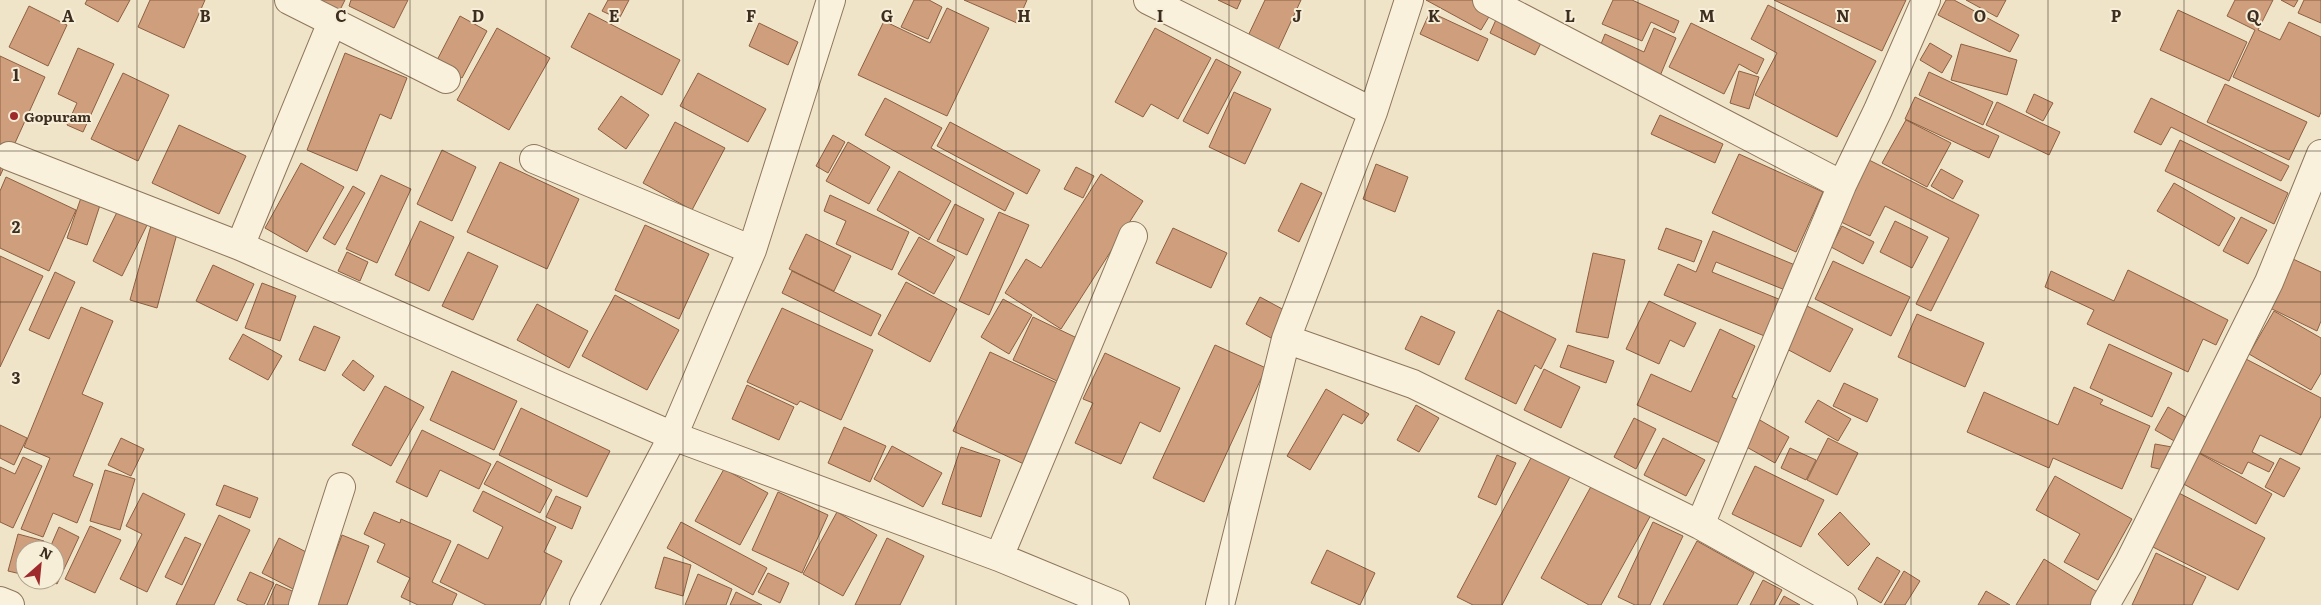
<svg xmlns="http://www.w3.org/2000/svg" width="2321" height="605" font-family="Literata,serif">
<rect width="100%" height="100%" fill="#f0e4c8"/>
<path fill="#cf9f7d" stroke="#8d5f41" d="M 87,0 L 130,0 L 118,22 L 85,4 Z
M 150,0 L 205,0 L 184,48 L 138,27 Z
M 318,0 L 345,0 L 340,10 Z
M 351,0 L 408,0 L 394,28 L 349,6 Z
M 608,0 L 629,0 L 619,19 L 602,11 Z
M 914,0 L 929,0 L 942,7 L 928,39 L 901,27 Z
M 964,0 L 1027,0 L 1017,23 Z
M 1218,0 L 1241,0 L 1237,9 Z
M 1265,0 L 1301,0 L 1277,52 L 1247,38 Z
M 1426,0 L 1474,0 L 1493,10 L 1481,30 Z
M 1613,0 L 1632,0 L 1679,21 L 1674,33 L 1651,22 L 1642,41 L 1602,24 Z
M 1774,0 L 1906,0 L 1882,51 Z
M 1946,0 L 1954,0 L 2019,35 L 2010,52 L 1938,15 Z
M 1966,0 L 2006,0 L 1997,17 Z
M 2235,0 L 2273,0 L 2258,30 L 2280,40 L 2289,22 L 2321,37 L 2321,112 L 2319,117 L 2233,77 L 2255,30 L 2227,16 Z
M 2281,0 L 2298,0 L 2294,7 Z
M 2304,0 L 2321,0 L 2321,23 L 2298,13 Z
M 1768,5 L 1876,61 L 1837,137 L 1755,95 L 1777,53 L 1751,39 Z
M 29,6 L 67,25 L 48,66 L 9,47 Z
M 947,8 L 989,28 L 947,116 L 858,75 L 884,21 L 930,43 Z
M 2178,10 L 2247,42 L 2229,81 L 2160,50 Z
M 1430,12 L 1488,39 L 1478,61 L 1420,34 Z
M 589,13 L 680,60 L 662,95 L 571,47 Z
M 1499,13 L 1545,35 L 1535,55 L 1490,33 Z
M 460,16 L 487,31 L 462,78 L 435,64 Z
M 759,23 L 798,42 L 788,65 L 749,46 Z
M 1691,23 L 1764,59 L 1757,74 L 1739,64 L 1724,94 L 1669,67 Z
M 497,28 L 550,58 L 509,130 L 457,100 Z
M 1155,28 L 1211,58 L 1178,119 L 1151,104 L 1143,117 L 1115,102 Z
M 1654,28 L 1676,38 L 1660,76 L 1599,49 L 1605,34 L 1644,52 Z
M 1930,43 L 1952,56 L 1942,73 L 1920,60 Z
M 1961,44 L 2017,60 L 2007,95 L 1951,80 Z
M 78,48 L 114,64 L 83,132 L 67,125 L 77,103 L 58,94 Z
M 345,53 L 407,78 L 391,119 L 380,114 L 357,171 L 307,150 Z
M 0,56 L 45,77 L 0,176 Z
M 1216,59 L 1241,72 L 1208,134 L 1183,121 Z
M 1739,71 L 1759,77 L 1749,109 L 1730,103 Z
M 1929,72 L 1993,102 L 1983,125 L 1919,95 Z
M 123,73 L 169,95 L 138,161 L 91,139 Z
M 698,73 L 766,109 L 748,142 L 680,106 Z
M 2225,84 L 2307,122 L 2289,160 L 2207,122 Z
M 1234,92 L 1271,109 L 1245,164 L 1209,147 Z
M 2034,94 L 2053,103 L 2043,121 L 2026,112 Z
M 621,96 L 649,115 L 626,149 L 598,129 Z
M 1915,97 L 1999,136 L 1989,158 L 1905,119 Z
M 885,98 L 942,128 L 931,148 L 1014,193 L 1005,211 L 865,135 Z
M 2151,98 L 2289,166 L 2281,181 L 2171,127 L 2161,145 L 2134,132 Z
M 1997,102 L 2060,132 L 2049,155 L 1986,125 Z
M 1660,115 L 1723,144 L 1715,163 L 1651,134 Z
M 1906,120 L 1951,143 L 1927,187 L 1882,163 Z
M 675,122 L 725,148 L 692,210 L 643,183 Z
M 950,122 L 1040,170 L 1027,194 L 937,146 Z
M 179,125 L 246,156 L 219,214 L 152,183 Z
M 833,135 L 845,142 L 828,173 L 816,166 Z
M 2180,140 L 2288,193 L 2274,224 L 2165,171 Z
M 848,142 L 890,167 L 869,204 L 826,181 Z
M 442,150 L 476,167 L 452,221 L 417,204 Z
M 1739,154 L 1823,192 L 1796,252 L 1712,213 Z
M 1869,160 L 1979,215 L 1931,311 L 1916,304 L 1949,238 L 1885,206 L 1870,236 L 1839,221 Z
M 500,162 L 579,199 L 547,269 L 467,232 Z
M 301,163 L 344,187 L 307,252 L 265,228 Z
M 1376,164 L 1408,177 L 1395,212 L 1363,199 Z
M 1076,167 L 1094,176 L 1083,198 L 1064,189 Z
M 1941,169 L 1963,181 L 1953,199 L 1931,186 Z
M 899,171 L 951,201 L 929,240 L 877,210 Z
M 1101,174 L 1143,201 L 1061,329 L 1005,293 L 1026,259 L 1041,268 Z
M 381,175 L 411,189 L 377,263 L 346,249 Z
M 6,177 L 76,210 L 49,271 L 0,248 L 0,191 Z
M 1301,183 L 1322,193 L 1299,242 L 1278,231 Z
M 2174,183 L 2235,218 L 2219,246 L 2157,211 Z
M 353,186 L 365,193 L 335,245 L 323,238 Z
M 83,192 L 102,199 L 87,245 L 67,238 Z
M 830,195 L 909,232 L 892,270 L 836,244 L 846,221 L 824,211 Z
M 121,204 L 150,219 L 122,276 L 93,261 Z
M 955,204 L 984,219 L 967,255 L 937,241 Z
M 999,212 L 1029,225 L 989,315 L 959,301 Z
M 2241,217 L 2267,230 L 2248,264 L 2223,251 Z
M 420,221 L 454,237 L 429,291 L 395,275 Z
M 1895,221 L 1928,237 L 1912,268 L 1880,252 Z
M 152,222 L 178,230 L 157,308 L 130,300 Z
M 645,225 L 709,254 L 679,319 L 615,290 Z
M 1842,226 L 1874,242 L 1863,264 L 1831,247 Z
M 1173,228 L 1227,253 L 1211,288 L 1156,263 Z
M 1666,228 L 1702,241 L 1694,262 L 1658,249 Z
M 1713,231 L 1795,265 L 1785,290 L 1716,262 L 1712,272 L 1781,300 L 1767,337 L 1664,295 L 1678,264 L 1696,272 Z
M 806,234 L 851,256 L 834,291 L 789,269 Z
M 919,237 L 955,257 L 934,294 L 898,274 Z
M 347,252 L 368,262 L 360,281 L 338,271 Z
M 468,252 L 498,266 L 473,320 L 442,306 Z
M 1593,253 L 1625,260 L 1608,338 L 1576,332 Z
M 0,256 L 43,276 L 0,367 Z
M 2293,259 L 2321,272 L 2321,321 L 2317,331 L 2270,308 Z
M 1833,261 L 1910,297 L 1891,336 L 1815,299 Z
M 213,265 L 254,284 L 237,321 L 196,301 Z
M 2128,270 L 2228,320 L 2216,345 L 2203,339 L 2188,372 L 2087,324 L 2094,310 L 2045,287 L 2051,271 L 2114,301 Z
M 792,271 L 881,315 L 871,336 L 782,293 Z
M 55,272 L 75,282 L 49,339 L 29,330 Z
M 906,282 L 957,309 L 930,362 L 878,334 Z
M 262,283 L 296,296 L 280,341 L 245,328 Z
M 615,295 L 679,330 L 647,390 L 582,356 Z
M 1260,297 L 1286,311 L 1271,338 L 1246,324 Z
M 1003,299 L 1032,315 L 1009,354 L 981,337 Z
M 1649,301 L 1696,323 L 1684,347 L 1670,340 L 1659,364 L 1626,349 Z
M 537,304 L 588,331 L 569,368 L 517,340 Z
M 1805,305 L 1853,329 L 1830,372 L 1783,347 Z
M 81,307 L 113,321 L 82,394 L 103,403 L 73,476 L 93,484 L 77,523 L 53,513 L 43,537 L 21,529 L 50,458 L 24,447 Z
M 782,308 L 873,350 L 841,420 L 800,401 L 797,405 L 747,382 Z
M 1498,310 L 1556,339 L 1541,369 L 1535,365 L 1516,404 L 1465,379 Z
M 2274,311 L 2321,338 L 2321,373 L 2311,390 L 2249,354 Z
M 1917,314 L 1984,343 L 1965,387 L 1898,357 Z
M 1421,316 L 1455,332 L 1439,365 L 1405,349 Z
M 1033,317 L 1077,338 L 1057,381 L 1013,360 Z
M 314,326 L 340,337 L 325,371 L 299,360 Z
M 1720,329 L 1755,346 L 1732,397 L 1745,403 L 1726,446 L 1637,405 L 1651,374 L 1691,392 Z
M 243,334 L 282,356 L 268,380 L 229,359 Z
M 2109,344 L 2172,373 L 2152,417 L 2090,388 Z
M 1215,345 L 1266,368 L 1204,502 L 1153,478 Z
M 1568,345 L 1614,361 L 1606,383 L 1560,367 Z
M 990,352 L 1059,384 L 1026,465 L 953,431 Z
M 1105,353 L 1180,388 L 1160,432 L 1140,422 L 1121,464 L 1075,443 L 1093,403 L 1083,399 Z
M 2244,358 L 2321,398 L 2321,416 L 2301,455 L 2260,435 L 2252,452 L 2274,463 L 2269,472 L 2248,462 L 2242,474 L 2194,450 Z
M 353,360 L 374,376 L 364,391 L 342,375 Z
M 1544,369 L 1580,387 L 1561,428 L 1524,410 Z
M 452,371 L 517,401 L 494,450 L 430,420 Z
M 1844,383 L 1878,399 L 1867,422 L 1833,406 Z
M 747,385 L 794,407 L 779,440 L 732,419 Z
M 385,386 L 424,407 L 391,466 L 352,445 Z
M 2074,387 L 2103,400 L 2100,404 L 2150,426 L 2122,489 L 2053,458 L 2049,468 L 1967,432 L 1984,392 L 2058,425 Z
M 1326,389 L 1369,414 L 1362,424 L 1343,414 L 1310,470 L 1287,456 Z
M 1818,400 L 1851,419 L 1838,441 L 1805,422 Z
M 1416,405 L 1439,418 L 1419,452 L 1397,440 Z
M 2168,407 L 2189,419 L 2176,442 L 2155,430 Z
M 521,408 L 610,451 L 587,497 L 499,455 Z
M 1634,418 L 1656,429 L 1636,469 L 1614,457 Z
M 1758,419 L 1789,437 L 1775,463 L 1743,445 Z
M 0,425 L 27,438 L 14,465 L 0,458 Z
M 844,427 L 886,446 L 870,482 L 828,463 Z
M 422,430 L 491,464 L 479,489 L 440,470 L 427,497 L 396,482 Z
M 121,438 L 144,449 L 131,476 L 108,465 Z
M 1663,438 L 1705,460 L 1686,496 L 1644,475 Z
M 1828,438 L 1858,453 L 1837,495 L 1807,480 Z
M 2155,444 L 2172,447 L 2167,471 L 2151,467 Z
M 892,446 L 942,473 L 923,507 L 874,479 Z
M 961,447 L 1000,460 L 981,517 L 942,504 Z
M 1790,448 L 1816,460 L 1806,480 L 1781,468 Z
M 2197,452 L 2272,494 L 2256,524 L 2180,482 Z
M 1497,455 L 1516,463 L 1496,505 L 1478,497 Z
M 1532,456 L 1570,477 L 1502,605 L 1473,605 L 1457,597 Z
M 23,457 L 42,466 L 13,528 L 0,522 L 0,467 L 15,474 Z
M 2280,458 L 2300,468 L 2284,497 L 2265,487 Z
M 497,461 L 552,490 L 540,513 L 484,484 Z
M 1755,466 L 1824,500 L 1801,547 L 1732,514 Z
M 724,469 L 768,493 L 740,545 L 695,521 Z
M 105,470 L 135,479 L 120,530 L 90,521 Z
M 2055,476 L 2132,519 L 2098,580 L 2064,562 L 2080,534 L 2036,510 Z
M 1594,481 L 1652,513 L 1601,605 L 1589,605 L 1541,578 Z
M 224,485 L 258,498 L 250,518 L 216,505 Z
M 483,491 L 556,527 L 544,552 L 562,561 L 540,605 L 486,605 L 440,582 L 458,544 L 488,559 L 503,527 L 473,511 Z
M 778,492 L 828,515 L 802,573 L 752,550 Z
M 2177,492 L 2265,538 L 2238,590 L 2149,545 Z
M 143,493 L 185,514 L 147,592 L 120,579 L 142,534 L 126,526 Z
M 556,496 L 581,507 L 572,529 L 546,517 Z
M 374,512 L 400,523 L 401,519 L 451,541 L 432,582 L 457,594 L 452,605 L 418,605 L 401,597 L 410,578 L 377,562 L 385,544 L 364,534 Z
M 837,512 L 877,535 L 843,596 L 803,574 Z
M 1840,512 L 1870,544 L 1848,566 L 1818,534 Z
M 219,515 L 250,530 L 214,605 L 176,605 Z
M 681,522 L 767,568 L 753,595 L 667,548 Z
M 1653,522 L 1683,536 L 1650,605 L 1635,605 L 1618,597 Z
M 90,526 L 121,540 L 95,593 L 65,579 Z
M 59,527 L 79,537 L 57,584 L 50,580 L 55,580 L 55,550 L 49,550 Z
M 18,534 L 44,541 L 41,550 L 25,550 L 25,575 L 8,571 Z
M 342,535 L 369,546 L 347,605 L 316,605 Z
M 185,537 L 201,544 L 182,585 L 165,577 Z
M 279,538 L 310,554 L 293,589 L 262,573 Z
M 887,538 L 924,556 L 900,605 L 855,605 Z
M 1697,541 L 1754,573 L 1737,605 L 1663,605 Z
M 1327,550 L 1375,573 L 1360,605 L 1311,583 Z
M 2156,553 L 2206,577 L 2192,605 L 2132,605 Z
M 664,557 L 691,565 L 683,596 L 655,588 Z
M 1877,557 L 1900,571 L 1881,603 L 1858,589 Z
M 2044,559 L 2099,593 L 2092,605 L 2016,605 Z
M 1904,571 L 1920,581 L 1905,605 L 1884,605 Z
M 250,572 L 274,583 L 264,605 L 248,605 L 237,600 Z
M 768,573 L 789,583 L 780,603 L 758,592 Z
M 698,574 L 732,589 L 726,605 L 685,605 Z
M 1763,580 L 1782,590 L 1774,605 L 1750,605 Z
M 276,584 L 299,594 L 294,605 L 267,605 Z
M 1986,591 L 2010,605 L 1978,605 Z
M 736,592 L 762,605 L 730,605 Z
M 1784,596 L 1800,605 L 1779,605 Z"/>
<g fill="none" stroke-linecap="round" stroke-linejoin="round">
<g stroke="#8d765c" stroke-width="30">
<path id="minor" d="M 289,0 L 446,79
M 1148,0 L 1373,112
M 1487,0 L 1842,185
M 9,156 L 240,246 L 673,436 L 999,557 L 1115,605
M 534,159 L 752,250
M 240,246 L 332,22
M 1286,339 L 1373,112 L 1409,0
M 1700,525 L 1842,185 L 1878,110 L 1926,0
M 999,557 L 1133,236
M 0,601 L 10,605
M 303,605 L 341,487
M 584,605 L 673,436 L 752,250 L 831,0
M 1220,605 L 1286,339 L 1413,384 L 1700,525 L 1843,605
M 2105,605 L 2129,563 L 2269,282 L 2321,154"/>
</g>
<use href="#minor" stroke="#faf1dc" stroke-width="28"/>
</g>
<path fill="none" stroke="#3d2e20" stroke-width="1" stroke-opacity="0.55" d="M 137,0 L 137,605M 273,0 L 273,605M 410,0 L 410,605M 546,0 L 546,605M 683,0 L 683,605M 819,0 L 819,605M 956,0 L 956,605M 1092,0 L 1092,605M 1229,0 L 1229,605M 1365,0 L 1365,605M 1502,0 L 1502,605M 1638,0 L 1638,605M 1775,0 L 1775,605M 1911,0 L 1911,605M 2048,0 L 2048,605M 2184,0 L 2184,605M 0,151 L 2321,151M 0,302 L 2321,302M 0,454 L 2321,454"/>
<circle fill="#9e2a2b" stroke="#f7eed8" stroke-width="2" cx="14" cy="116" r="5"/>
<g text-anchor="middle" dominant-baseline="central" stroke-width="4" stroke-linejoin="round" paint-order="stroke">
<g font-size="14" font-weight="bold" fill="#3d2e20" stroke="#f7eed8" text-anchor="start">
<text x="24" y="116">Gopuram</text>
</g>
</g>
<g font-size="16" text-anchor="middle" font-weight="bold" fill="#3d2e20" stroke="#f7eed8" stroke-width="4" stroke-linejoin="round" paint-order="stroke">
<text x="68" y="22">A</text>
<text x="205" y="22">B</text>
<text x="341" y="22">C</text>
<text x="478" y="22">D</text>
<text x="614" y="22">E</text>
<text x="751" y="22">F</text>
<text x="887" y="22">G</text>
<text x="1024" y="22">H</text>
<text x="1160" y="22">I</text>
<text x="1297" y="22">J</text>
<text x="1434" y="22">K</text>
<text x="1570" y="22">L</text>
<text x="1707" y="22">M</text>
<text x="1843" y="22">N</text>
<text x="1980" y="22">O</text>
<text x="2116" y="22">P</text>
<text x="2253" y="22">Q</text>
<text x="16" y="81">1</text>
<text x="16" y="233">2</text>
<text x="16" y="384">3</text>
</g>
<g transform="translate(40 565) rotate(27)"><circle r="24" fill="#f7eed8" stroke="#ada18e"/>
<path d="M0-4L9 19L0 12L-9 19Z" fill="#9e2a2b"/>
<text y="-8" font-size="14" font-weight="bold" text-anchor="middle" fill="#3d2e20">N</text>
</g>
</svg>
